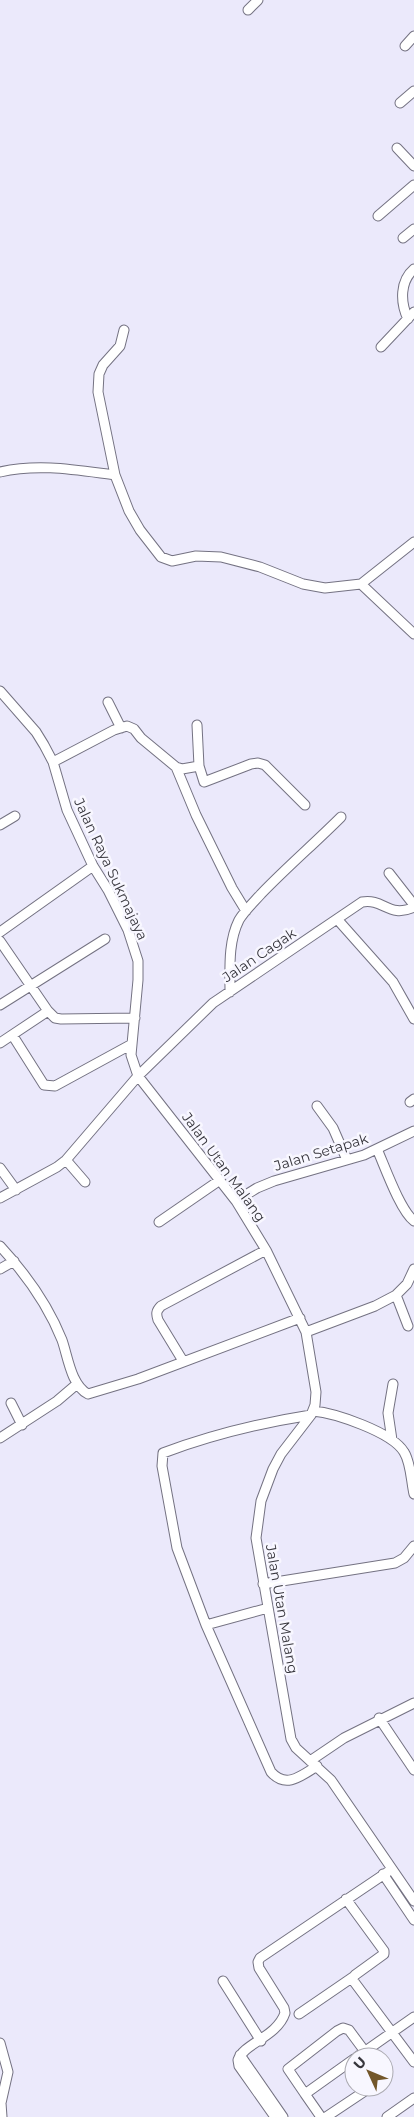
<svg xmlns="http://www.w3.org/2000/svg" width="414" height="2117" font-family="Montserrat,sans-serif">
<rect width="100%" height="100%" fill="#ebe9fb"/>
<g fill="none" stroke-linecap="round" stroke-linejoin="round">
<g stroke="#747282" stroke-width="11">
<path id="minor" d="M 248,10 L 258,0
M 405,46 L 414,36
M 400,103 L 414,91
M 397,148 L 414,166
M 378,216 L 414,185
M 403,238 L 414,229
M 408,319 C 400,302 400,281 414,269
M 124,330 L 120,346 L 103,365 L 99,374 L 98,392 L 115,475 L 129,511 L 140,530 L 161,557 L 172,561 L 196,556 L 221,557 L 260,567 L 303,584 L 325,588 L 361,584 L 414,542
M 381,347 L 414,312
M 0,472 C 39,463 76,470 115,475
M 361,584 L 414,634
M 0,691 L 36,732 L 44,745 L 53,762 L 67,810 L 93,866 L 108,890 L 128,930 L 138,961 L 138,980 L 131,1055 L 138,1076 L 236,1201 L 266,1250 L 306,1332 L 316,1392 L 315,1405 L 311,1415 L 281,1454 L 273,1469 L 261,1501 L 256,1538 L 291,1739 L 296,1748 L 331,1780 L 414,1901
M 108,702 L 121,728
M 197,725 L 199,766
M 53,762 L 114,730 L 127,726 L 134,729 L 141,738 L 176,767 L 182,769 L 199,766 L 204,782 L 251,764 L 258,763 L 265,765 L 305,805
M 176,767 L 196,815 L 232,888 L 246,911
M 0,825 L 15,816
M 389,873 L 414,905
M 337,919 L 393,982 L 414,1019
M 0,932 L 93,866
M 0,941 L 48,1011 L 0,1043
M 230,992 C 230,968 228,942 239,920 C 245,910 254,902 261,894 C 287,867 315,843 341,817
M 0,1005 L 105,939
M 48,1011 L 55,1018 L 61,1019 L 135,1018
M 13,1036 L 44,1085 L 55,1086 L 132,1044
M 410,1102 L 414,1099
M 317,1106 L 333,1128 L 347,1160
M 377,1149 C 385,1167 400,1210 414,1221
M 66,1160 L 85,1182
M 0,1168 L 16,1190
M 0,1198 L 57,1167 L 66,1160 L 138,1076 L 213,1003 L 362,902 C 384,898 389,919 414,907
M 236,1201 L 257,1188 L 274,1181 L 364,1155 L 414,1131
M 159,1222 L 220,1180
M 0,1246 C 25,1273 48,1305 62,1340 C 68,1357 71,1385 88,1394 L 138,1379 L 300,1318
M 0,1269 L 14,1261
M 408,1326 L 396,1295 L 407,1284 L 414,1269
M 306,1332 L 375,1306 L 396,1295
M 183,1361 L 158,1320 C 156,1314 156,1311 161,1306 L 266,1250
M 11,1403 L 22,1425
M 313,1411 C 335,1413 392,1432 404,1452 C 411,1463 411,1481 414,1494
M 311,1415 C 260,1423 211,1435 163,1453 L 162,1466 L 177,1548 L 206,1625 L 271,1772 C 286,1789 301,1776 317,1766
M 0,1438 L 57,1401 L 77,1384
M 392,1440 L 388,1413 L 393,1384
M 263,1584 L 395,1563 L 404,1558 L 414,1546
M 206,1625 L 268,1608
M 379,1718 L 414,1770
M 310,1761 L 344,1738 L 414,1703
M 383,1874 L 414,1920
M 346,1899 L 384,1951 L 384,1954 L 355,1975 L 352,1979 L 414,2062
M 223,1981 L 261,2041
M 299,2014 L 353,1977
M 0,2043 L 8,2072 L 1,2103 L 2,2117
M 240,2055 L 283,2117
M 357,2057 L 414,2017
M 305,2094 L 288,2069 L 337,2031 L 343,2028 L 349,2030 L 369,2057
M 275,2117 L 239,2066 L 238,2060 C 244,2043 277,2037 285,2013 L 284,2008 L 259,1968 L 258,1962 L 260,1958 L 392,1869
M 321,2117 L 305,2094 L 354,2059
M 326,2117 L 371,2087
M 387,2117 L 414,2098"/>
</g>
<use href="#minor" stroke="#fff" stroke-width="9"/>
</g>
<g text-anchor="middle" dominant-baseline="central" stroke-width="5" stroke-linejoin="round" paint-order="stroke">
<g font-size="14" fill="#37363d" stroke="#f8f7ff">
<text transform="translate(111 869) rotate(65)">Jalan Raya Sukmajaya</text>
<text transform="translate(259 955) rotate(-34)">Jalan Cagak</text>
<text transform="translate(321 1152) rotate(-17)">Jalan Setapak</text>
<text transform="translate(224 1167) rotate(54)">Jalan Utan Malang</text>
<text transform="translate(282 1609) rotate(80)">Jalan Utan Malang</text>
</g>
</g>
<g transform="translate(369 2072) rotate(314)"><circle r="24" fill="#f8f7ff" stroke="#abaab1"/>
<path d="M0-4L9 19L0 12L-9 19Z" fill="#73572a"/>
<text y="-8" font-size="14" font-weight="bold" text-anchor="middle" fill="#37363d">U</text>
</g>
</svg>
